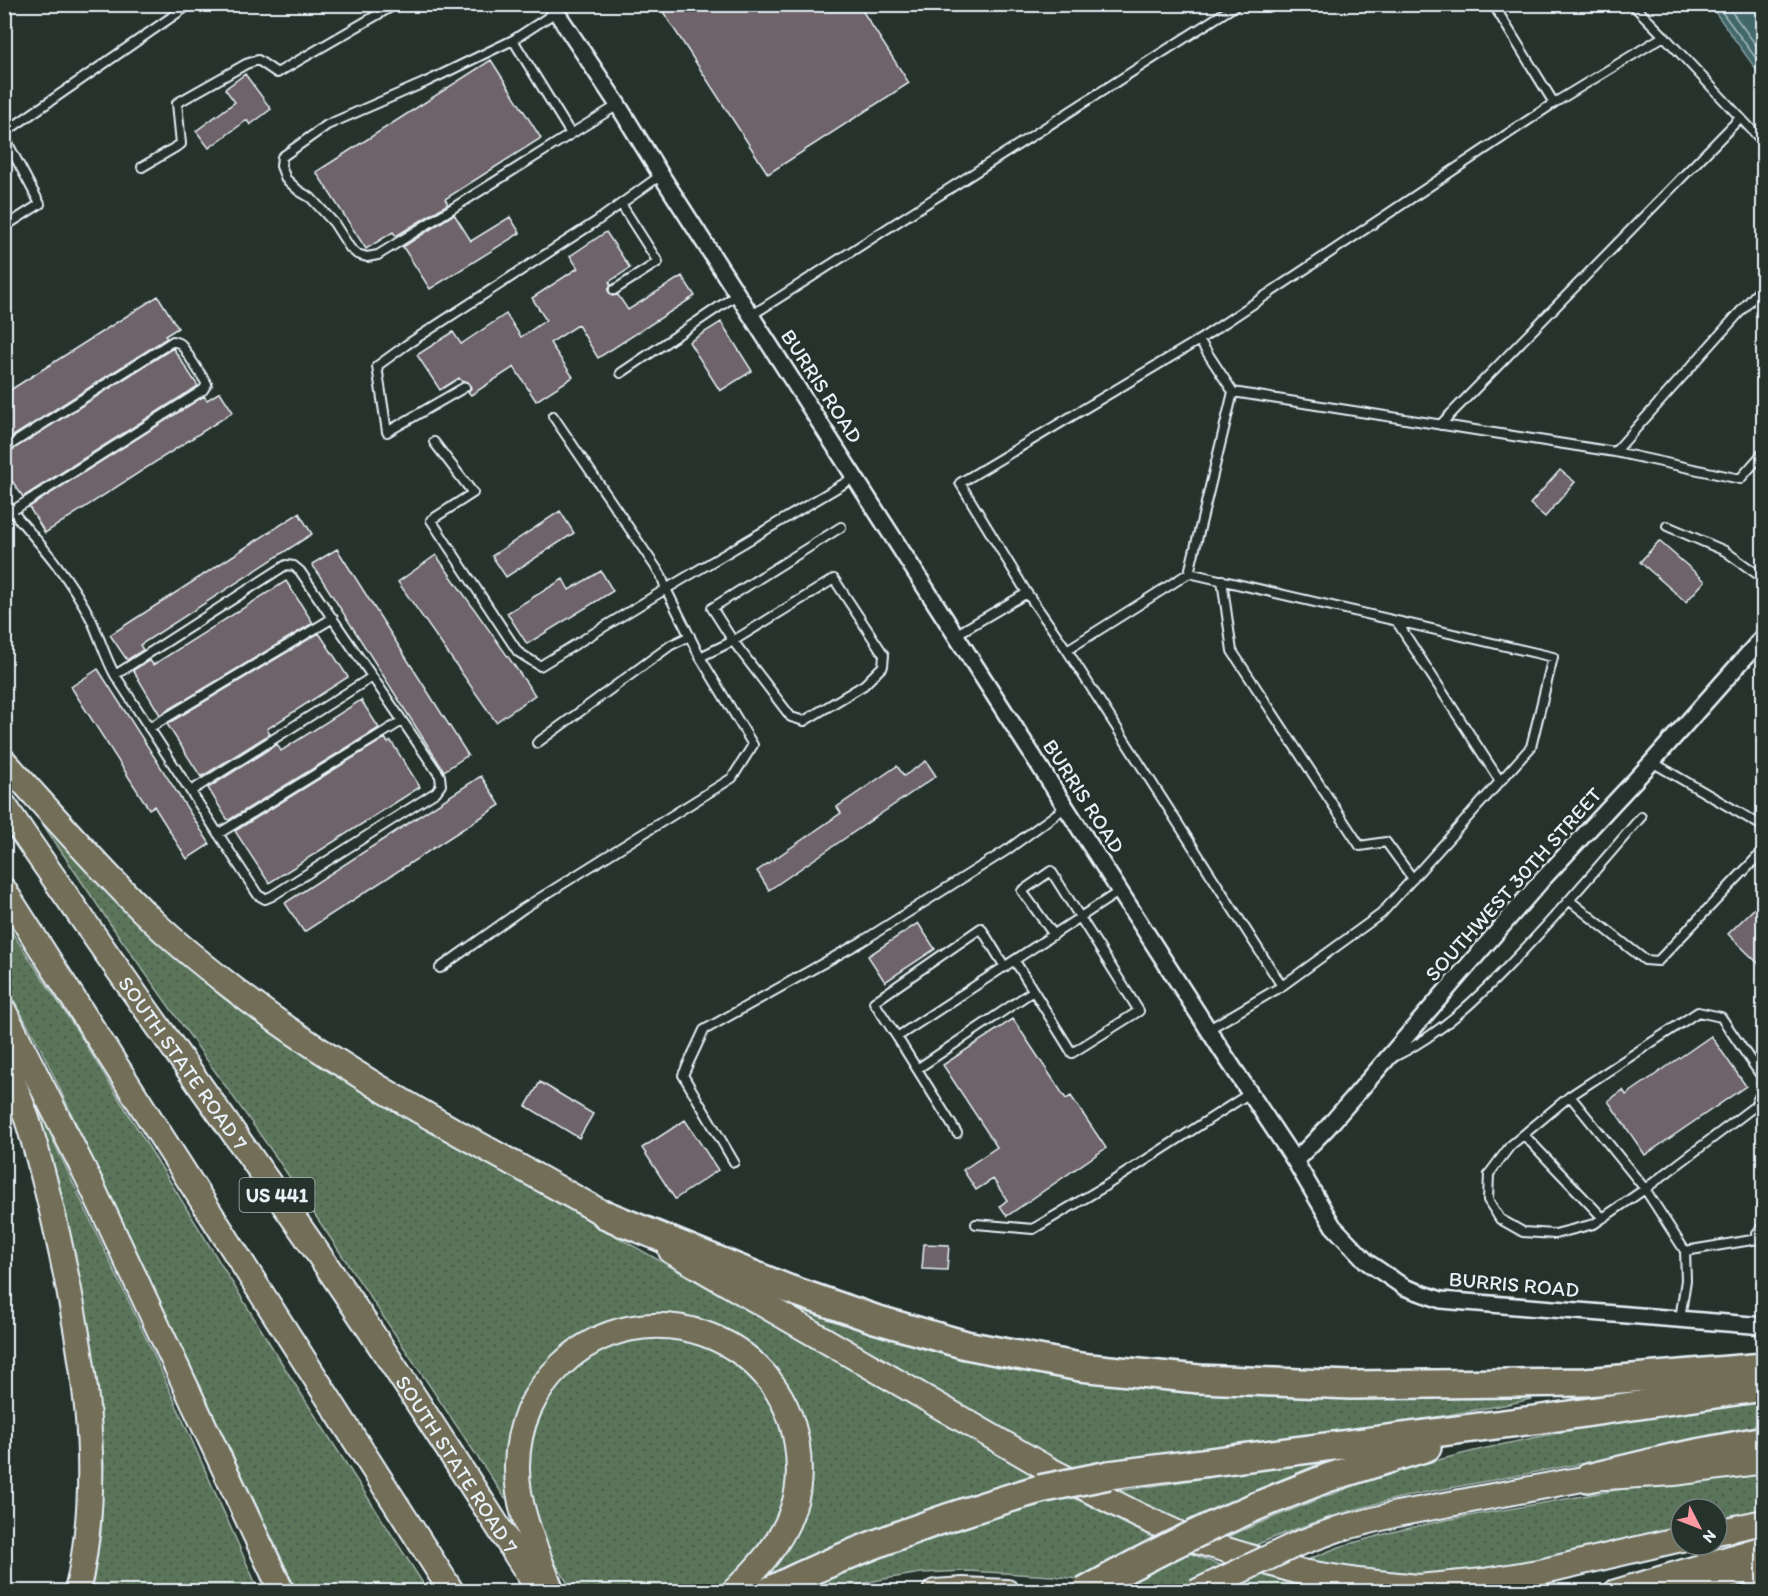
<svg xmlns="http://www.w3.org/2000/svg" width="1768" height="1596" font-family="Itim,sans-serif">
<defs>
<pattern id="grass-dots" width="8" height="8" patternUnits="userSpaceOnUse" patternTransform="scale(1.5)"><rect width="8" height="8" fill="#5a745a"/><path d="M2 2h.1M6 6h.1" fill="none" stroke="#4f5c51" stroke-width="1.8" stroke-linecap="round"/></pattern>
</defs>
<rect width="100%" height="100%" fill="#26332d"/>
<filter id="ink" filterUnits="userSpaceOnUse"><feTurbulence type="fractalNoise" baseFrequency=".0167" numOctaves="2"/><feDisplacementMap in="SourceGraphic" scale="12" xChannelSelector="R" yChannelSelector="G"/><feConvolveMatrix kernelMatrix="1 2 1 2 8 2 1 2 1" color-interpolation-filters="sRGB"/></filter>
<g filter="url(#ink)">
<path fill="url(#grass-dots)" stroke="#a1b2a9" stroke-width="1.5" d="M 47,821 L 346,1081 L 476,1157 L 940,1419 L 1062,1492 L 1159,1541 L 1217,1564 L 1326,1590 L 1341,1591 L 1189,1592 L 1053,1576 L 967,1571 L 921,1573 L 884,1579 L 828,1591 L 797,1591 L 843,1570 L 982,1517 L 1048,1502 L 1031,1483 L 765,1584 L 760,1578 L 804,1434 L 713,1327 L 681,1317 L 655,1317 L 554,1363 L 509,1497 L 505,1498 L 276,1157 L 111,925 L 42,823 Z
M 4,920 L 78,1032 L 291,1378 L 428,1591 L 297,1591 L 41,1049 L 5,984 Z
M 27,1085 L 153,1353 L 259,1591 L 92,1591 L 101,1532 L 104,1463 L 91,1374 L 22,1087 Z
M 755,1289 L 954,1351 L 1530,1393 L 1532,1399 L 1504,1405 L 1413,1421 L 1080,1473 L 1032,1449 Z
M 647,1335 L 698,1340 L 747,1367 L 779,1410 L 791,1473 L 775,1527 L 731,1582 L 718,1591 L 573,1592 L 548,1551 L 531,1506 L 527,1450 L 547,1393 L 588,1354 Z
M 1763,1402 L 1763,1430 L 1412,1495 C 1354,1508 1299,1525 1245,1550 L 1220,1540 C 1292,1509 1366,1478 1442,1459 C 1547,1431 1656,1416 1763,1402 Z
M 1322,1461 L 1321,1463 L 1221,1505 L 1177,1526 L 1112,1492 Z
M 1763,1470 L 1763,1510 L 1717,1520 L 1717,1509 L 1681,1509 L 1681,1529 C 1582,1551 1485,1577 1383,1575 C 1354,1575 1325,1568 1297,1564 L 1339,1547 L 1392,1532 L 1446,1520 L 1634,1487 Z"/>
<path fill="#436769" stroke="#859ea2" stroke-width="1.5" d="M 1710,5 L 1763,5 L 1763,79 Z"/>
<g fill="none" stroke-linecap="round" stroke-linejoin="round">
<path stroke="#a6babf" stroke-width="1.5" d="M 1716,4 L 1764,69
M 1726,4 L 1764,56"/>
</g>
<path fill="#6d6368" stroke="#e8f1f8" stroke-width="1.5" d="M 658,4 L 858,4 L 909,83 L 768,174 Z
M 491,60 L 541,138 L 445,199 L 448,204 L 396,236 L 393,232 L 366,249 L 316,172 Z
M 245,74 L 271,109 L 250,125 L 247,120 L 209,148 L 196,131 L 235,102 L 225,89 Z
M 454,214 L 471,241 L 510,217 L 520,233 L 430,289 L 403,247 Z
M 606,232 L 630,268 L 609,282 L 611,285 L 608,291 L 612,296 L 618,295 L 628,310 L 682,276 L 695,296 L 598,358 L 578,325 L 550,343 L 573,377 L 536,401 L 514,367 L 471,395 L 468,392 L 471,388 L 470,384 L 466,381 L 462,382 L 459,378 L 440,390 L 417,355 L 453,332 L 461,344 L 506,314 L 521,337 L 546,320 L 532,298 L 578,268 L 570,256 Z
M 158,296 L 178,328 L 165,336 L 167,338 L 4,442 L 4,394 Z
M 721,322 L 752,371 L 720,391 L 689,342 Z
M 173,348 L 198,386 L 23,497 L 4,469 L 4,455 Z
M 220,392 L 233,412 L 45,533 L 29,507 L 204,396 L 207,400 Z
M 1560,470 L 1575,482 L 1545,517 L 1530,504 Z
M 560,511 L 574,533 L 506,577 L 492,556 Z
M 299,513 L 312,534 L 140,645 L 143,650 L 127,660 L 110,635 Z
M 1659,541 L 1705,581 L 1686,602 L 1640,562 Z
M 337,549 L 468,755 L 444,771 L 312,564 Z
M 436,555 L 535,695 L 496,722 L 398,582 Z
M 601,571 L 613,591 L 527,644 L 507,613 L 563,579 L 569,590 Z
M 286,581 L 313,623 L 160,715 L 133,670 L 150,660 L 153,665 Z
M 319,633 L 348,677 L 267,729 L 270,734 L 201,777 L 167,724 Z
M 98,669 L 210,844 L 187,859 L 154,806 L 149,809 L 71,687 Z
M 361,700 L 379,728 L 229,820 L 227,819 L 208,788 L 277,744 L 281,751 Z
M 385,738 L 388,743 L 391,741 L 420,787 L 269,883 L 235,831 Z
M 926,761 L 936,776 L 769,890 L 757,871 L 841,813 L 837,807 L 897,766 L 904,776 Z
M 481,776 L 500,805 L 304,932 L 285,903 Z
M 1764,899 L 1764,969 L 1728,934 Z
M 918,923 L 935,949 L 885,982 L 868,956 Z
M 1013,1019 L 1066,1099 L 1071,1096 L 1106,1148 L 1007,1216 L 1000,1206 L 1007,1200 L 993,1179 L 976,1190 L 963,1170 L 997,1147 L 943,1065 Z
M 1711,1036 L 1746,1086 L 1645,1155 L 1608,1101 L 1623,1090 L 1626,1095 Z
M 540,1082 L 593,1114 L 579,1138 L 526,1106 Z
M 685,1120 L 718,1170 L 675,1199 L 642,1148 Z
M 924,1244 L 949,1245 L 947,1270 L 922,1269 Z"/>
<g fill="none" stroke-linecap="round" stroke-linejoin="round">
<g stroke="#e8f1f8" stroke-width="12">
<path id="lane" d="M 1493,4 L 1554,103
M 1632,4 L 1664,36
M 556,12 L 513,40 L 571,134 L 618,105
M 513,40 L 426,82 L 327,125 L 282,157 L 281,166 L 286,179 L 299,191 L 311,198 L 334,223 L 350,248 L 357,254 L 367,257 L 378,255 L 571,134
M 4,133 L 186,7 L 185,4
M 4,136 L 40,204 L 4,227
M 142,167 L 181,144 L 177,103 L 246,64 L 258,60 L 277,73 L 396,4
M 614,290 L 658,262 L 621,204
M 752,315 L 1238,4
M 1199,340 L 1233,392
M 621,373 L 738,294
M 465,387 L 387,432 L 377,366 L 406,345 L 597,221 L 661,175
M 1440,425 L 1740,118
M 434,442 L 473,493 L 431,520 L 518,652 L 540,666 L 666,589 L 855,477
M 4,449 L 173,341 L 181,344 L 207,384 L 203,390 L 12,511
M 1615,452 L 1764,285
M 4,502 C 36,539 69,575 91,619 C 100,638 105,657 115,675 L 258,895 L 265,899 L 272,896 L 436,792 L 441,785 L 440,776 L 300,571 L 294,566 L 286,565 L 115,675
M 1667,526 L 1725,551 L 1764,579
M 1189,573 L 1233,392 L 1615,452 L 1740,479 L 1764,452
M 1222,580 L 1232,651 L 1360,846 L 1386,842 L 1413,879
M 1027,593 L 960,483 L 1199,340 L 1554,103 L 1664,36 L 1764,143
M 1397,622 L 1500,781
M 957,634 L 1027,593 L 1067,650 L 1282,986 L 1209,1029
M 1067,650 L 1189,573 L 1553,657 L 1531,747 L 1381,914 L 1282,986
M 700,657 L 733,641 L 834,579 L 884,655 L 883,666 L 864,685 L 804,721 L 791,717 L 733,641 L 712,608 L 841,527
M 1762,702 L 1764,699
M 149,728 L 333,618
M 537,743 L 671,645 L 690,636
M 1652,762 L 1764,827
M 191,791 L 372,677
M 218,834 L 402,721
M 1570,901 L 1645,960 L 1658,961 L 1764,850
M 1015,961 L 1072,1053 L 1139,1011 L 1051,871 L 1022,891 L 1054,935
M 440,968 L 524,908 L 732,778 L 753,745 L 700,657 L 666,589 L 661,575 L 553,416
M 897,1037 L 874,1002 L 981,928 L 1005,967
M 1392,1058 C 1442,1034 1481,995 1519,955 C 1562,910 1601,864 1641,817
M 917,1069 L 1033,991
M 1570,1096 L 1510,1146 L 1489,1174 L 1488,1200 L 1500,1219 L 1523,1232 L 1555,1234 L 1594,1224 L 1645,1189 L 1755,1106 L 1764,1086
M 957,1133 L 897,1037 L 1120,891
M 1524,1135 L 1603,1218
M 734,1162 L 683,1075 L 704,1030 L 861,942 L 1007,850 L 1066,807
M 976,1224 L 1033,1229 L 1102,1188 L 1250,1093
M 1758,1239 L 1757,1233 L 1764,1225
M 1685,1251 L 1645,1189 L 1570,1096 L 1698,1012 L 1721,1017 L 1764,1080
M 1680,1319 L 1686,1280 L 1685,1251 L 1758,1239 L 1764,1241"/>
</g>
<g stroke="#e8f1f8" stroke-width="20">
<path id="street" d="M 551,4 L 618,105 L 661,175 L 1222,1051 L 1295,1161 L 1333,1226 L 1367,1262 L 1404,1287 L 1441,1300 L 1764,1326
M 1295,1161 L 1327,1128 L 1541,881 L 1652,762 L 1764,636"/>
</g>
<g stroke="#e8f1f8" stroke-width="28">
<g id="primary">
<path d="M 4,761 C 54,816 102,872 155,923 C 181,948 211,971 239,993 C 357,1084 493,1150 622,1224"/>
<path id="s1" d="M 4,805 C 109,961 221,1112 328,1268 C 401,1374 470,1483 540,1592"/>
<path d="M 4,890 L 452,1592"/>
<path d="M 4,1011 L 88,1178 L 282,1592"/>
<path d="M 4,1058 C 12,1079 21,1101 28,1122 C 45,1177 58,1234 69,1290 C 89,1393 101,1488 77,1592"/>
<path d="M 671,1251 L 1048,1469 L 1138,1515 L 1190,1539 L 1296,1571 L 1358,1581 L 1418,1587 L 1484,1581 L 1544,1571 L 1681,1539"/>
<path d="M 1338,1529 L 1397,1514 L 1588,1478 L 1674,1473 L 1764,1461"/>
<path d="M 1717,1532 L 1764,1522"/>
<path d="M 552,1592 C 537,1551 516,1509 517,1465 C 518,1425 532,1393 561,1365 C 642,1286 780,1333 797,1445 C 800,1466 800,1488 793,1508 C 783,1541 758,1568 733,1592"/>
<path d="M 935,1592 L 963,1590 L 1007,1592"/>
<path d="M 1616,1592 L 1764,1548"/>
</g>
</g>
<g stroke="#e8f1f8" stroke-width="32">
<path id="highway" d="M 606,1215 L 788,1289 L 875,1319 L 966,1345 L 1080,1367 L 1199,1379 L 1351,1385 L 1585,1382 L 1764,1367
M 1109,1475 L 1542,1419 L 1764,1387
M 1588,1478 L 1672,1458 L 1764,1440
M 1257,1506 L 1327,1478 L 1427,1447
M 767,1592 C 855,1548 946,1516 1040,1489
M 1669,1592 L 1764,1564
M 1758,1592 L 1764,1590"/>
</g>
<use href="#lane" stroke="#26332d" stroke-width="8"/>
<use href="#street" stroke="#26332d" stroke-width="15"/>
<use href="#primary" stroke="#726e59" stroke-width="24"/>
<use href="#highway" stroke="#726e59" stroke-width="27"/>
<g stroke="#e8f1f8" stroke-width="28" stroke-linecap="butt">
<path id="primary-bridge" d="M 1196,1592 L 1297,1544 L 1338,1529"/>
</g>
<g stroke="#e8f1f8" stroke-width="32" stroke-linecap="butt">
<path id="highway-bridge" d="M 1040,1489 L 1109,1475
M 1084,1592 C 1140,1560 1198,1531 1257,1506"/>
</g>
<use href="#primary-bridge" stroke="#726e59" stroke-width="24"/>
<use href="#highway-bridge" stroke="#726e59" stroke-width="27"/>
</g>
</g>
<g text-anchor="middle" dominant-baseline="central" stroke-width="6" stroke-linejoin="round" paint-order="stroke">
<rect fill="#26332d" stroke="#aeb8bb" stroke-width="1.5" x="239.5" y="1178" width="75" height="34" rx="4.5"/>
<g font-size="20" font-weight="bold" fill="#e8f1f8">
<text x="277" y="1195">US 441</text>
</g>
<g font-size="21" fill="#e8f1f8" stroke="#26332d">
<text transform="translate(822 386) rotate(57)">BURRIS ROAD</text>
<text transform="translate(1084 796) rotate(57)">BURRIS ROAD</text>
<text transform="translate(1513 884) rotate(-48)">SOUTHWEST 30TH STREET</text>
<text stroke="none"><textPath href="#s1" startOffset="314">SOUTH STATE ROAD 7</textPath></text>
<text transform="translate(1514 1284) rotate(5)">BURRIS ROAD</text>
<text stroke="none"><textPath href="#s1" startOffset="800">SOUTH STATE ROAD 7</textPath></text>
</g>
</g>
<rect width="1768" height="1596" fill="none" stroke="#26332d" stroke-width="24"/>
<rect x="12" y="12" width="1744" height="1572" fill="none" stroke="#e8f1f8" stroke-width="2" filter="url(#ink)"/>
<g transform="translate(1699 1527) rotate(132)"><circle r="28" fill="#26332d" stroke="#747f7e" stroke-width="1.5"/>
<path d="M0-4.5L10 22L0 15L-10 22Z" fill="#ff9aa2"/>
<text y="-9" font-size="16" font-weight="bold" text-anchor="middle" fill="#e8f1f8">N</text>
</g>
</svg>
